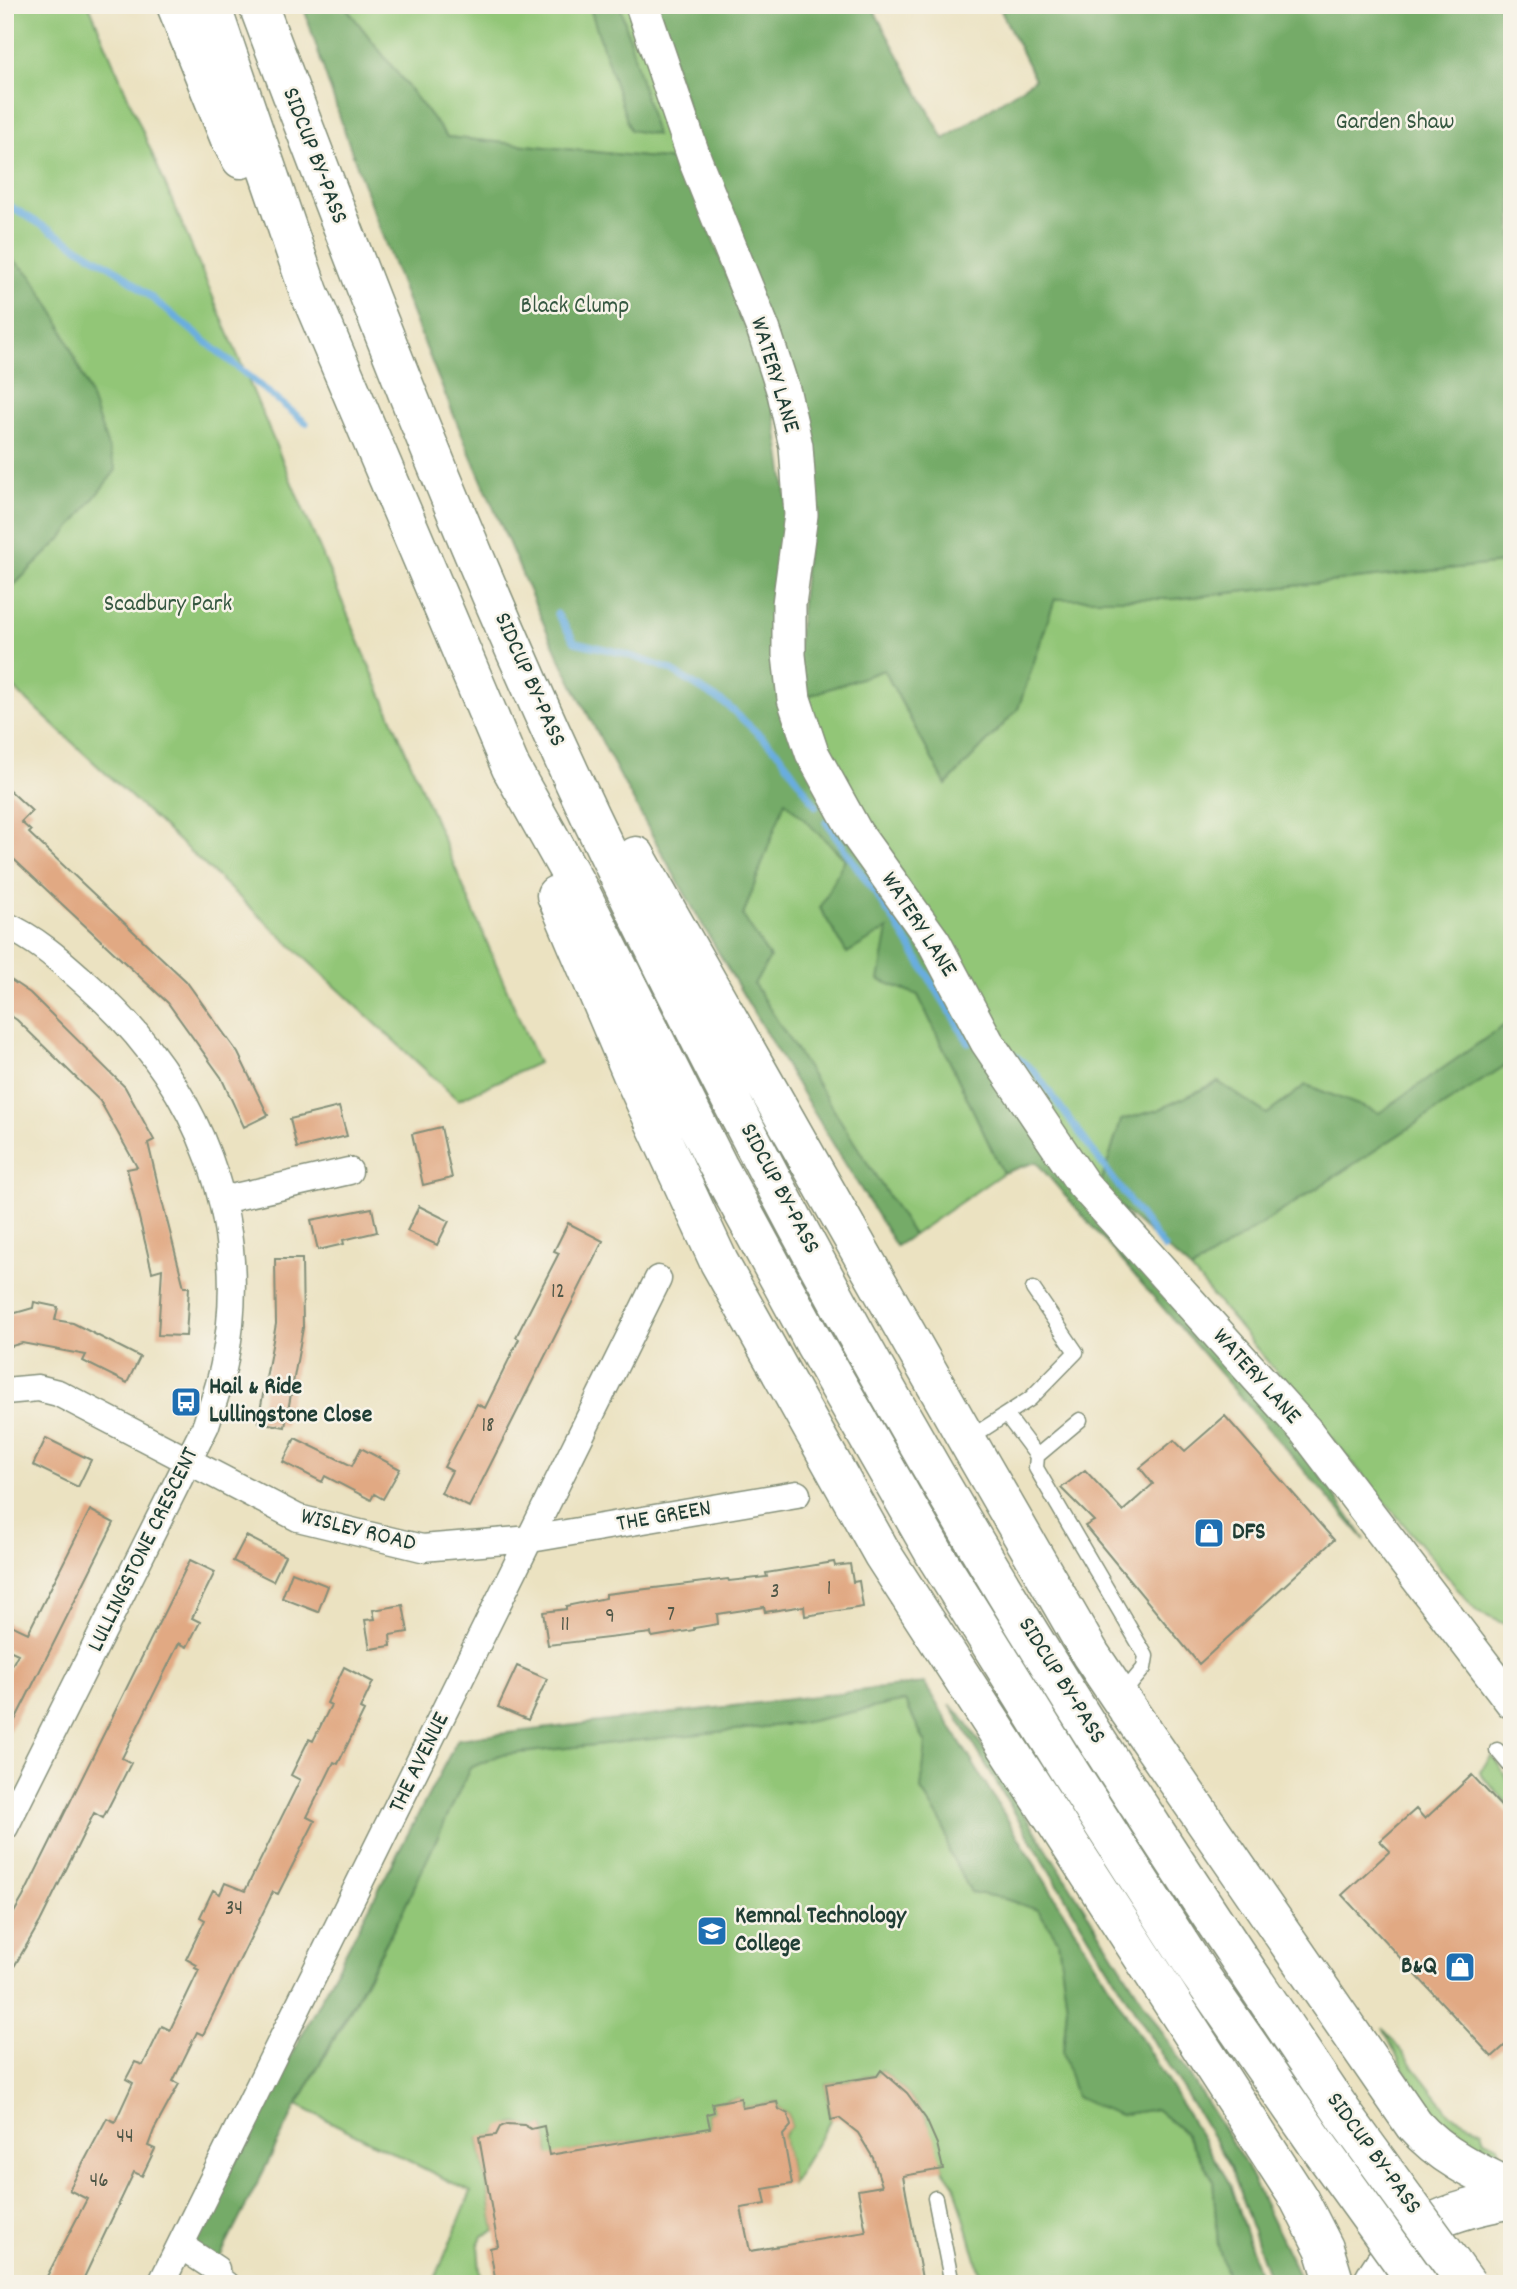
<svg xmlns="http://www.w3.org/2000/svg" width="1517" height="2289" font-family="Dekko,sans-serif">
<rect width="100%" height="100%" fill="#f7f3e8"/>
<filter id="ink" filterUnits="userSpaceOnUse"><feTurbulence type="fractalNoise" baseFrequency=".0143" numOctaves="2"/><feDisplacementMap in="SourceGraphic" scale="14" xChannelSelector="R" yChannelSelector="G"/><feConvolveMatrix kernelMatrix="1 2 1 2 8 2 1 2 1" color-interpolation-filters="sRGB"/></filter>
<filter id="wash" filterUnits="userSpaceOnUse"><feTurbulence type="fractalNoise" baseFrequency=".00686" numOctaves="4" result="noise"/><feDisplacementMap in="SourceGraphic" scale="28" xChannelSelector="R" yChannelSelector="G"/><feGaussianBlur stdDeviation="1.57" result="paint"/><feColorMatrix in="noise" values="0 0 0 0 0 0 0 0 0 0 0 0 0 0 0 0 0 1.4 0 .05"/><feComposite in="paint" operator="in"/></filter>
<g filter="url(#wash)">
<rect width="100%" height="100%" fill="#ebe2c1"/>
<path fill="#92c677" stroke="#588256" stroke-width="2" d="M 5,5 L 89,5 L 538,1063 L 458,1100 L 5,680 Z
M 344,5 L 640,5 L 684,161 L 447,137 Z
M 1512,562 L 1512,1020 L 1379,1114 L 1306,1085 L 1267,1115 L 1218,1082 L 1158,1110 L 1122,1120 L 1099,1189 L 890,856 L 802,698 L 884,670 L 946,785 L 1018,709 L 1055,599 L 1174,599 Z
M 785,800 L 845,859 L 820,908 L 847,953 L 888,928 L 918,995 L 1003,1173 L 913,1235 L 753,984 L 743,916 Z
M 1512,1061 L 1512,1627 L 1477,1612 L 1191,1270 Z
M 905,1701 L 926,1744 L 921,1790 L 943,1825 L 949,1852 L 971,1892 L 1002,1898 L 1038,1910 L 1058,1940 L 1067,2006 L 1063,2053 L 1119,2115 L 1156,2109 L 1185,2133 L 1213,2179 L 1218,2245 L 1230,2284 L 983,2284 L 955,2186 L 943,2169 L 926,2119 L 907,2093 L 881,2070 L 874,2080 L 873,2076 L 826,2084 L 831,2120 L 792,2184 L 783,2135 L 791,2126 L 788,2114 L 779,2109 L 777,2102 L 742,2108 L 740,2098 L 713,2103 L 714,2112 L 707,2114 L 719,2178 L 689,2131 L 564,2153 L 561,2224 L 544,2127 L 531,2129 C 518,2121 504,2121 496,2135 L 479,2138 L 495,2231 L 482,2236 L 478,2245 L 481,2284 L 433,2284 L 471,2192 L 297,2105 L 347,2017 L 400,1917 L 469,1768 L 500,1755 L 801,1723 Z
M 1492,1756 C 1506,1774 1512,1786 1512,1809 L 1481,1775 L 1480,1771 Z
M 1383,2028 L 1451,2115 L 1482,2130 L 1485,2139 L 1498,2145 L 1499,2152 L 1482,2145 L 1479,2149 C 1431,2132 1404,2070 1383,2028 Z"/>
<path fill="#75ab68" stroke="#4a744e" stroke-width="2" d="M 303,5 L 344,5 L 447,137 L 684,161 L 772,397 L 789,513 L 779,657 L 930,961 L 1298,1442 L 1365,1540 L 1036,1162 L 1003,1173 L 918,995 L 879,980 L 888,929 L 847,953 L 820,908 L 845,859 L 785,801 L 743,916 L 770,958 L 754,984 L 913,1235 L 896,1246 C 781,1060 666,872 568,675 C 541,622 519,566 495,511 C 422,346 357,178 303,5 Z
M 589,5 L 620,5 L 656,135 L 630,130 Z
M 656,5 L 871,5 L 944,139 L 1035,79 L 1001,11 L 1009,5 L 1512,5 L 1512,562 L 1174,599 L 1055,599 L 1018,709 L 946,785 L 884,670 L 802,698 L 797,653 L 810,514 Z
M 5,253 L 31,275 L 58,319 L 86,384 L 116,470 L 65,535 L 5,594 Z
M 1512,1020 L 1512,1061 L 1191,1270 L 1099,1189 L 1121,1120 L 1158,1110 L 1218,1082 L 1267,1114 L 1306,1085 L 1379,1113 Z
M 924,1683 L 1230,2184 L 1262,2284 L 1230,2284 L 1218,2245 L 1213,2179 L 1185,2133 L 1156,2109 L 1119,2115 L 1076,2097 L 1063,2053 L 1067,2006 L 1058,1940 L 1038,1910 L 1002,1898 L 971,1892 L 949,1852 L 943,1825 L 921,1790 L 926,1744 L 905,1701 L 801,1723 L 500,1755 L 470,1768 L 400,1917 L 297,2105 L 218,2261 L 191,2245 L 458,1739 Z
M 950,1705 L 962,1716 L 994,1765 L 1244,2162 L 1303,2284 L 1271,2284 L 1231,2167 L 1088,1935 Z"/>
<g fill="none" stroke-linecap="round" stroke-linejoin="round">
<path stroke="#69addf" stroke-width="7" d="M 5,203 L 121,273 L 306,423
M 557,614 L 575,642 L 622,653 L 669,669 L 727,705 L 780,754 L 816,806
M 826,822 L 897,925 L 969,1043
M 1010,1052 L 1034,1071 L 1164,1248"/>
</g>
<g id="blocks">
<path fill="#e1a983" d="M 5,786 L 32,811 L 21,822 L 31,831 L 29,833 L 186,981 L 238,1053 L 268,1115 L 244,1127 L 221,1077 L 168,1003 L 5,851 Z
M 5,976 L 30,993 L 125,1087 L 154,1140 L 148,1143 L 159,1189 L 184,1287 L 189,1287 L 186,1336 L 158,1335 L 162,1269 L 152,1272 L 146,1246 L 127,1169 L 137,1167 L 100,1101 L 17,1020 L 5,1012 Z
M 339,1107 L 347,1136 L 297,1148 L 290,1119 Z
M 441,1127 L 452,1178 L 423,1185 L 412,1134 Z
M 419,1206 L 449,1221 L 437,1245 L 407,1231 Z
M 372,1208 L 377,1232 L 343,1240 L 344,1244 L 318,1250 L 311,1220 Z
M 568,1223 L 603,1241 L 469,1507 L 441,1493 L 452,1471 L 444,1467 L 477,1404 L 485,1408 L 519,1339 L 516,1337 L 559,1253 L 554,1251 Z
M 275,1259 L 302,1259 L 303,1328 L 285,1427 L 258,1422 L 276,1324 Z
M 34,1302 L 58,1307 L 55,1320 L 73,1323 L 140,1357 L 127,1383 L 83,1361 L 86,1355 L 22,1343 L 5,1348 L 5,1316 L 33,1308 Z
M 1225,1416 L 1334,1540 L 1199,1664 L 1085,1526 L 1094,1521 L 1061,1488 L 1085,1470 L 1123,1511 L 1153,1484 L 1140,1468 L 1174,1440 L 1185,1451 Z
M 46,1438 L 91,1460 L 78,1487 L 33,1465 Z
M 295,1438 L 352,1466 L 361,1448 L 400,1469 L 383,1499 L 374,1494 L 371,1500 L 325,1476 L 322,1482 L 283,1462 Z
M 90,1510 L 114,1523 L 5,1740 L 5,1678 L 18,1654 L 5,1648 L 5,1622 L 28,1633 Z
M 246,1536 L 285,1556 L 273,1581 L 233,1561 Z
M 190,1560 L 215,1572 L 192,1618 L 200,1622 L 187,1647 L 179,1643 L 122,1758 L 131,1763 L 103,1818 L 94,1813 L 40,1922 L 5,1982 L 5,1928 L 23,1897 Z
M 834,1562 L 835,1566 L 850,1564 L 853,1582 L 859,1581 L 863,1607 L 805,1616 L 804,1606 L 765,1612 L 764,1607 L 717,1614 L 718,1624 L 694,1628 L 694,1630 L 652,1637 L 651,1633 L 548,1645 L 543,1612 L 566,1609 L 566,1606 L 606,1598 L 606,1594 L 728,1579 L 729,1581 L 767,1577 L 766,1573 Z
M 292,1572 L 328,1586 L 318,1612 L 282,1598 Z
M 403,1605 L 408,1632 L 390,1635 L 391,1646 L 370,1649 L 365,1620 L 375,1619 L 373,1610 Z
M 517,1666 L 547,1679 L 528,1720 L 498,1707 Z
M 344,1667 L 373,1682 L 360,1709 L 364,1711 L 338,1764 L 334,1762 L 307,1817 L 315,1821 L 278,1894 L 273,1892 L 203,2035 L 197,2032 L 173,2081 L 179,2084 L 154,2130 L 148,2146 L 155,2149 L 142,2176 L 134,2172 L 81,2284 L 43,2284 L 87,2199 L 69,2190 L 107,2118 L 115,2122 L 133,2083 L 126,2079 L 135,2062 L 143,2065 L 162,2026 L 170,2030 L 199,1970 L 195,1968 L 197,1965 L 186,1959 L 205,1920 L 200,1917 L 213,1890 L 220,1894 L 225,1883 L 245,1891 L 300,1780 L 291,1775 L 309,1739 L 313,1741 L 331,1705 L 327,1703 Z
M 1472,1775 L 1512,1818 L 1512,2039 L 1492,2057 L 1342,1895 L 1390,1851 L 1380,1841 L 1416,1809 L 1425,1819 Z
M 881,2070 L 907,2093 L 926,2119 L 937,2144 L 943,2169 L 903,2176 L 923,2284 L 496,2284 L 490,2248 L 498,2246 L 479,2137 L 496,2135 L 500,2127 L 507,2124 L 524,2125 L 531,2129 L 544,2126 L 549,2155 L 710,2128 L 707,2114 L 714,2112 L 712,2103 L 741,2098 L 742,2108 L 777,2102 L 779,2109 L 788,2114 L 791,2126 L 783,2135 L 792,2184 L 763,2189 L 766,2204 L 741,2208 L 750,2251 L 866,2232 L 858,2190 L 882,2186 L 873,2158 L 858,2133 L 839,2118 L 831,2120 L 826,2084 L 877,2076 Z"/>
</g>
</g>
<g filter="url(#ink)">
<use href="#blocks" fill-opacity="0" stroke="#85907a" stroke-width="2"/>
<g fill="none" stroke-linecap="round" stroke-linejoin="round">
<g stroke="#85907a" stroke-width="17">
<path id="service" d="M 1007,1416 L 1037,1456
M 1080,1420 L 1037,1456 L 1036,1468 L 1146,1656 L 1144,1668 L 1120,1697
M 968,1439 L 1030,1399 L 1076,1352 L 1033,1289
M 1497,1750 L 1512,1768
M 935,2198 L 952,2284
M 216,2269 L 234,2284"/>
</g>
<g stroke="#85907a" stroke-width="29">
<path id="minor" d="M 5,925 C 39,940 63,963 90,987 C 199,1084 253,1219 224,1364 C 220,1385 212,1405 206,1425 L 5,1827
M 222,1200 L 349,1171
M 5,1391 L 38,1388 L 58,1393 L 298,1518 L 422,1548 L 531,1539 L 797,1494
M 181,2246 L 216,2269
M 161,2284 L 658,1279"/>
</g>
<g stroke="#85907a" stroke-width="36">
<path id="tertiary" d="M 642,5 L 695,160 L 764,331 L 784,393 L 796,446 L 801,515 L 789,604 L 789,655 L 794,699 L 812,753 L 856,833 L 934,942 L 987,1042 L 1083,1184 L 1305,1430 L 1512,1702"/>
</g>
<g stroke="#85907a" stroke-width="41">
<path id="primary" d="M 1372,2284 C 1403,2224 1450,2211 1512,2199"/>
</g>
<g stroke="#85907a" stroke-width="41">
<path id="trunk" d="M 176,5 L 229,137 L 241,159
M 211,5 L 309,292 L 511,768 L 582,895 L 718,1166 L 814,1343 L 937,1558 L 1071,1774 L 1198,1972 L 1317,2144
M 258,5 C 361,279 465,551 590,816 C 707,1061 833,1303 972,1537 C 1090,1737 1219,1930 1349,2122
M 636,856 L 967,1440 L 1091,1655 L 1120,1698 L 1414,2125 C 1440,2155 1476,2172 1512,2189
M 556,895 L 632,1074 L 719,1262 L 883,1555 L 1299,2199 L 1324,2248 L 1335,2284"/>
</g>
<use href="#service" stroke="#fff" stroke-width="14"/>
<use href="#minor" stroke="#fff" stroke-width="26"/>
<use href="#tertiary" stroke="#fff" stroke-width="33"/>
<use href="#primary" stroke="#fff" stroke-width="38"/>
<use href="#trunk" stroke="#fff" stroke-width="38"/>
<g stroke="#85907a" stroke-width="41" stroke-linecap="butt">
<path id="trunk-bridge" d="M 1349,2122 L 1467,2284
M 1317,2144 L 1418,2284"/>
</g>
<use href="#trunk-bridge" stroke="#fff" stroke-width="38"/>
</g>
</g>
<defs>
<g id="bus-square" transform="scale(1.575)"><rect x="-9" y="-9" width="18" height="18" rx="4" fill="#1f6fb2" stroke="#f7f3e8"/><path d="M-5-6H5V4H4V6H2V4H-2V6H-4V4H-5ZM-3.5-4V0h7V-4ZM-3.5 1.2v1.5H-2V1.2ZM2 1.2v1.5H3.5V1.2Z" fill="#fff"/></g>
<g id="shop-square" transform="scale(1.575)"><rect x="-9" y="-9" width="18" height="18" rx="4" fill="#1f6fb2" stroke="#f7f3e8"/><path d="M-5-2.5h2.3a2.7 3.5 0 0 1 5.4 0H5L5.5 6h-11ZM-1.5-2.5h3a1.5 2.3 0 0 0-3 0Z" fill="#fff"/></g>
<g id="school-square" transform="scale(1.575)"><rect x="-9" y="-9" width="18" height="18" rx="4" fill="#1f6fb2" stroke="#f7f3e8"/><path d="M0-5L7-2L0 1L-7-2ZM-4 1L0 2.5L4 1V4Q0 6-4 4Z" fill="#fff"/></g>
</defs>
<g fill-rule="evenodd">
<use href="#bus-square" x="186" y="1402"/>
<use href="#shop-square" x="1209" y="1533"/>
<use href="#school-square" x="712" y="1931"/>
<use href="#shop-square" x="1460" y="1967"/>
</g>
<g text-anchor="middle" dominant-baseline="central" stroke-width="5" stroke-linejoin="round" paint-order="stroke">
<g font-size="21" fill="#505848">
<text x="558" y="1293">12</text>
<text x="488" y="1427">18</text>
<text x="829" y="1590">1</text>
<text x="775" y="1593">3</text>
<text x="671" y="1616">7</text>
<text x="610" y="1618">9</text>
<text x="565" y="1626">11</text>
<text x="234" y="1910">34</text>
<text x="125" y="2138">44</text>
<text x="99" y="2182">46</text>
</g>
<g font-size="24" fill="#365841" stroke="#f7f3e8">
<text x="1395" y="123">Garden Shaw</text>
<text x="575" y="307">Black Clump</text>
<text x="168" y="605">Scadbury Park</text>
</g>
<g font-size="24" fill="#1f3d34" stroke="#f7f3e8">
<text transform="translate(314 156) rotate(69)">SIDCUP BY-PASS</text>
<text transform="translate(774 375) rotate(73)">WATERY LANE</text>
<text transform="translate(529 680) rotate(66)">SIDCUP BY-PASS</text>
<text transform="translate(918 925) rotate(57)">WATERY LANE</text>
<text transform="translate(779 1189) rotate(62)">SIDCUP BY-PASS</text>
<text transform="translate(1256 1377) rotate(48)">WATERY LANE</text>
<text transform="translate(664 1517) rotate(-10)">THE GREEN</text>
<text transform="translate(358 1531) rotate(14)">WISLEY ROAD</text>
<text transform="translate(144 1550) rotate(-64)">LULLINGSTONE CRESCENT</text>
<text transform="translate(1061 1681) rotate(58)">SIDCUP BY-PASS</text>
<text transform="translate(420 1763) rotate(-64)">THE AVENUE</text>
<text transform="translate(1373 2154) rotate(54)">SIDCUP BY-PASS</text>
</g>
<g font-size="24" font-weight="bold" fill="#1f3d34" stroke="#f7f3e8" text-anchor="start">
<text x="209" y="1388">Hail &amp; Ride<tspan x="209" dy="28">Lullingstone Close</tspan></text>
<text x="1232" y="1533">DFS</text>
<text x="735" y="1917">Kemnal Technology<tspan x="735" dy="28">College</tspan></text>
<text x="1437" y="1967" text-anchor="end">B&amp;Q</text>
</g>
</g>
<rect width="1517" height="2289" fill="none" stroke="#f7f3e8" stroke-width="28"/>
</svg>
